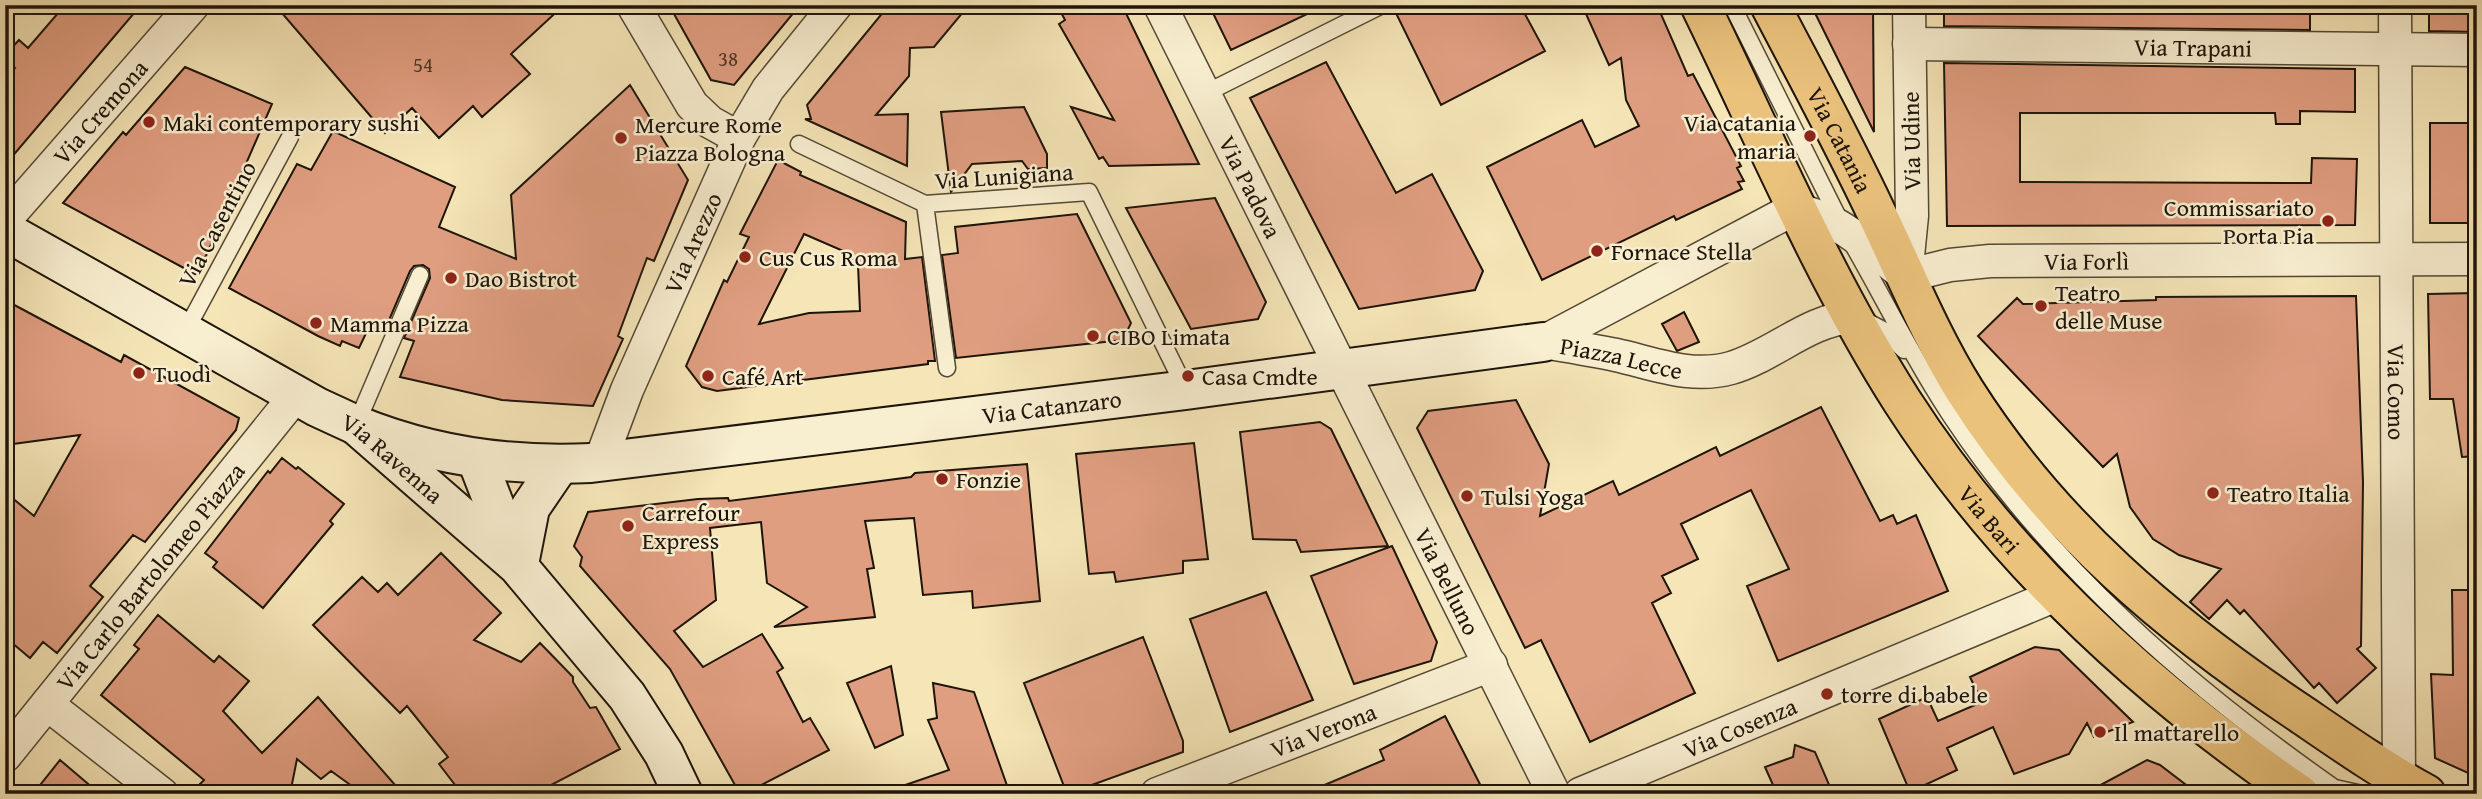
<svg xmlns="http://www.w3.org/2000/svg" width="2482" height="799" font-family="'Gentium Book Plus',serif">
<rect width="100%" height="100%" fill="#f5e5b7"/>
<filter id="stains"><feTurbulence type="fractalNoise" baseFrequency=".00286" numOctaves="4"/><feColorMatrix values="0 0 0 0 .2 0 0 0 0 .09 0 0 0 0 .02 0 0 0 .5 -.17"/></filter>
<radialGradient id="worn" r=".72"><stop offset=".6" stop-color="#630" stop-opacity="0"/><stop offset="1" stop-color="#630" stop-opacity=".3"/></radialGradient>
<path fill="#e09e81" stroke="#1d1409" stroke-width="2" fill-rule="evenodd" d="M 65,5 L 141,5 L 5,165 L 5,81 L 15,68 L 5,60 L 5,55 L 19,40 L 28,48 Z
M 275,5 L 564,5 L 511,54 L 530,74 L 482,117 L 473,106 L 439,138 L 412,108 L 385,133 Z
M 669,5 L 800,5 L 734,85 L 711,80 Z
M 889,5 L 969,5 L 934,47 L 910,48 L 909,76 L 876,115 L 908,114 L 907,166 L 805,119 L 811,119 L 807,105 Z
M 1057,5 L 1122,5 L 1199,164 L 1109,166 L 1103,157 L 1099,159 L 1071,107 L 1114,120 L 1059,24 L 1065,20 Z
M 1209,5 L 1326,5 L 1231,50 Z
M 1392,5 L 1520,5 L 1545,51 L 1441,105 Z
M 1582,5 L 1657,5 L 1688,76 L 1693,74 L 1741,166 L 1737,168 L 1744,181 L 1738,182 L 1742,189 L 1676,220 L 1674,216 L 1542,280 L 1487,167 L 1582,120 L 1595,147 L 1639,126 L 1626,100 L 1621,58 L 1609,65 Z
M 1811,5 L 1873,5 L 1874,132 Z
M 1944,5 L 2310,5 L 2310,30 L 1944,26 Z
M 2429,5 L 2477,5 L 2477,32 L 2429,31 Z
M 1326,62 L 1396,193 L 1432,174 L 1483,271 L 1475,290 L 1359,309 L 1250,98 Z
M 1944,63 L 2355,69 L 2355,112 L 2300,111 L 2300,124 L 2276,124 L 2275,113 L 2020,113 L 2020,182 L 2311,183 L 2312,158 L 2357,159 L 2355,225 L 1947,226 Z
M 185,67 L 272,104 L 199,272 L 195,274 L 63,203 L 123,132 L 126,135 Z
M 630,85 L 688,180 L 654,261 L 647,258 L 618,336 L 623,339 L 593,406 L 502,400 L 400,377 L 414,341 L 404,338 L 430,278 L 429,269 L 423,265 L 414,266 L 410,271 L 384,332 L 369,327 L 359,348 L 342,341 L 340,346 L 318,336 L 229,288 L 297,164 L 311,170 L 333,131 L 455,187 L 439,227 L 516,259 L 511,195 Z
M 1024,107 L 1047,154 L 1047,168 L 1028,169 L 1022,161 L 972,164 L 951,192 L 941,112 Z
M 2430,123 L 2477,123 L 2477,223 L 2430,223 Z
M 778,160 L 801,172 L 800,175 L 906,222 L 905,259 L 922,257 L 935,361 L 928,361 L 928,364 L 717,391 L 702,387 L 686,366 L 724,280 L 727,282 L 749,237 L 740,234 ZM 804,234 L 848,253 L 858,265 L 860,311 L 809,313 L 759,324 Z
M 1215,198 L 1266,302 L 1258,319 L 1191,329 L 1126,208 Z
M 1077,214 L 1131,323 L 1123,340 L 956,358 L 942,255 L 958,253 L 955,227 Z
M 2475,293 L 2477,456 L 2462,457 L 2453,399 L 2430,399 L 2428,294 Z
M 2356,296 L 2363,482 L 2361,646 L 2357,649 L 2376,668 L 2337,703 L 2319,683 L 2314,688 L 2244,610 L 2240,614 L 2227,600 L 2209,619 L 2190,602 L 2221,569 L 2179,555 L 2153,539 L 2130,507 L 2117,454 L 2103,467 L 1978,336 L 2017,298 L 2023,304 L 2156,300 L 2156,297 Z
M 5,300 L 121,362 L 124,355 L 239,418 L 236,430 L 145,542 L 133,535 L 90,586 L 103,597 L 57,653 L 43,642 L 30,658 L 5,637 L 5,492 L 34,516 L 80,435 L 5,445 Z
M 1684,312 L 1699,342 L 1677,351 L 1662,324 Z
M 1516,400 L 1549,464 L 1540,516 L 1613,481 L 1619,495 L 1716,447 L 1720,456 L 1821,407 L 1880,521 L 1893,515 L 1897,524 L 1916,515 L 1948,591 L 1778,661 L 1747,586 L 1789,569 L 1751,490 L 1681,524 L 1698,559 L 1662,576 L 1671,593 L 1652,603 L 1695,693 L 1590,742 L 1541,640 L 1525,648 L 1417,428 L 1428,411 Z
M 1320,422 L 1331,429 L 1388,546 L 1301,552 L 1296,540 L 1253,539 L 1240,432 Z
M 1194,443 L 1208,559 L 1183,561 L 1183,573 L 1116,582 L 1114,572 L 1089,574 L 1076,454 Z
M 282,458 L 296,469 L 298,467 L 344,504 L 330,521 L 333,524 L 263,608 L 213,567 L 217,562 L 205,553 L 268,471 L 270,473 Z
M 1027,464 L 1040,601 L 973,608 L 972,591 L 923,595 L 914,518 L 865,521 L 874,568 L 867,569 L 875,617 L 774,627 L 807,607 L 767,583 L 761,522 L 710,528 L 716,600 L 674,631 L 703,667 L 762,634 L 783,668 L 777,672 L 803,722 L 810,718 L 829,750 L 744,794 L 740,794 L 670,669 L 580,566 L 582,557 L 574,546 L 588,512 L 698,499 L 728,498 L 729,501 L 911,477 L 915,473 Z
M 1392,546 L 1437,642 L 1431,661 L 1354,684 L 1311,576 Z
M 441,553 L 501,613 L 474,640 L 521,662 L 540,643 L 573,677 L 573,682 L 590,708 L 596,707 L 620,749 L 534,794 L 462,794 L 439,764 L 448,757 L 407,706 L 400,713 L 313,625 L 362,577 L 378,592 L 387,583 L 398,595 Z
M 2452,590 L 2477,590 L 2477,777 L 2435,758 L 2431,674 L 2453,675 Z
M 1266,592 L 1313,700 L 1230,732 L 1190,619 Z
M 158,615 L 214,662 L 219,656 L 249,681 L 223,711 L 262,753 L 318,697 L 403,794 L 363,794 L 331,771 L 321,779 L 297,759 L 290,794 L 190,794 L 204,780 L 101,695 L 139,649 L 134,645 Z
M 1143,637 L 1183,741 L 1183,752 L 1067,794 L 1024,683 Z
M 2035,647 L 2059,650 L 2133,722 L 2094,737 L 2087,723 L 2069,754 L 2014,774 L 1993,727 L 1947,748 L 1957,770 L 1910,792 L 1879,719 L 1927,697 L 1938,721 L 1982,702 L 1970,677 Z
M 891,666 L 903,735 L 875,748 L 847,683 Z
M 933,683 L 974,692 L 1010,794 L 892,794 L 891,790 L 949,770 L 928,720 L 937,718 Z
M 1445,716 L 1485,794 L 1303,794 L 1384,760 L 1380,750 Z
M 1795,745 L 1815,752 L 1833,794 L 1777,794 L 1765,767 L 1793,757 Z
M 60,760 L 100,794 L 33,794 Z
M 2147,760 L 2160,765 L 2198,794 L 2084,794 Z"/>
<g fill="none" stroke-linecap="round" stroke-linejoin="round">
<g stroke="#534834" stroke-width="19">
<path id="lane" d="M 1732,5 L 1842,225
M 1204,94 L 1382,5
M 799,144 L 925,204 L 1089,192 L 1186,390
M 925,204 L 947,368
M 1853,245 C 1886,302 1914,361 1951,416 C 2053,570 2192,689 2343,794
M 1864,320 L 1885,331 L 1904,350
M 185,332 L 290,137
M 356,425 L 420,275
M 2335,788 L 2362,794"/>
</g>
<g stroke="#534834" stroke-width="35">
<g id="street">
<path d="M 633,5 L 692,105 L 710,122 L 739,138"/>
<path id="s1" d="M 1160,5 L 1554,794"/>
<path id="s2" d="M 2395,5 L 2399,779"/>
<path id="s3" d="M 1909,44 L 2477,50"/>
<path id="s4" d="M 5,220 L 193,5"/>
<path id="s5" d="M 1906,276 L 1950,265 L 1990,261 L 2477,259"/>
<path d="M 1906,276 L 1912,216 L 1909,5"/>
<path d="M 1543,342 L 1788,212 C 1827,206 1876,254 1906,276"/>
<path id="s6" d="M 1543,342 C 1567,346 1592,350 1616,355 C 1656,364 1691,379 1731,368 C 1773,356 1809,319 1853,317"/>
<path id="s7" d="M 600,462 L 627,390 L 739,138 L 768,89 L 836,5"/>
<path d="M 47,704 L 162,794"/>
<path id="s8" d="M 5,756 L 296,395"/>
<path id="s9" d="M 1157,794 L 1491,665"/>
<path id="s10" d="M 1580,794 L 2056,595"/>
</g>
</g>
<g stroke="#1d1409" stroke-width="42">
<g id="secondary">
<path id="s11" d="M 5,231 L 317,407 L 356,425 L 518,566 L 627,696 L 664,754 L 683,794"/>
<path id="s12" d="M 356,425 C 432,456 508,467 591,463 L 1186,390 L 1543,342"/>
<path d="M 477,460 L 516,561"/>
<path d="M 519,564 L 530,508 L 560,464"/>
</g>
</g>
<g stroke="#1d1409" stroke-width="42">
<g id="primary">
<path id="s13" d="M 1700,5 C 1765,138 1823,277 1902,401 C 2004,560 2144,688 2299,794"/>
<path id="s14" d="M 1770,5 C 1806,74 1843,142 1876,212 C 1905,272 1930,335 1965,391 C 2052,528 2169,626 2301,714 C 2342,742 2382,770 2426,794"/>
</g>
</g>
<use href="#lane" stroke="#f8eed0" stroke-width="16"/>
<use href="#street" stroke="#f8eed0" stroke-width="32"/>
<use href="#secondary" stroke="#f8eed0" stroke-width="38"/>
<use href="#primary" stroke="#eac27c" stroke-width="38"/>
</g>
<g fill="#8f2418" stroke="#f8eed0" stroke-width="2.5">
<circle cx="149" cy="122" r="7"/>
<circle cx="1810" cy="136" r="7"/>
<circle cx="621" cy="138" r="7"/>
<circle cx="2328" cy="221" r="7"/>
<circle cx="1597" cy="251" r="7"/>
<circle cx="745" cy="257" r="7"/>
<circle cx="451" cy="278" r="7"/>
<circle cx="2041" cy="306" r="7"/>
<circle cx="316" cy="323" r="7"/>
<circle cx="1093" cy="336" r="7"/>
<circle cx="139" cy="373" r="7"/>
<circle cx="708" cy="376" r="7"/>
<circle cx="1188" cy="376" r="7"/>
<circle cx="942" cy="479" r="7"/>
<circle cx="2213" cy="493" r="7"/>
<circle cx="1467" cy="496" r="7"/>
<circle cx="628" cy="526" r="7"/>
<circle cx="1827" cy="694" r="7"/>
<circle cx="2100" cy="732" r="7"/>
</g>
<g text-anchor="middle" dominant-baseline="central" stroke-width="5" stroke-linejoin="round" paint-order="stroke">
<g font-size="21" fill="#4e3627">
<text x="728" y="58">38</text>
<text x="423" y="64">54</text>
</g>
<g font-size="24" fill="#1d1409" stroke="#f8eed0">
<text stroke="none"><textPath href="#s3" startOffset="284">Via Trapani</textPath></text>
<text stroke="none"><textPath href="#s4" startOffset="144">Via Cremona</textPath></text>
<text stroke="none"><textPath href="#s14" startOffset="152">Via Catania</textPath></text>
<text transform="translate(1911 141) rotate(-91)">Via Udine</text>
<text transform="translate(1004 176) rotate(-4)">Via Lunigiana</text>
<text stroke="none"><textPath href="#s1" startOffset="203">Via Padova</textPath></text>
<text transform="translate(217 224) rotate(-62)">Via Casentino</text>
<text stroke="none"><textPath href="#s7" startOffset="238">Via Arezzo</textPath></text>
<text stroke="none"><textPath href="#s5" startOffset="182">Via Forlì</textPath></text>
<text stroke="none"><textPath href="#s6" startOffset="80">Piazza Lecce</textPath></text>
<text stroke="none"><textPath href="#s2" startOffset="387">Via Como</textPath></text>
<text stroke="none"><textPath href="#s12" startOffset="704">Via Catanzaro</textPath></text>
<text stroke="none"><textPath href="#s11" startOffset="450">Via Ravenna</textPath></text>
<text stroke="none"><textPath href="#s13" startOffset="592">Via Bari</textPath></text>
<text stroke="none"><textPath href="#s8" startOffset="231">Via Carlo Bartolomeo Piazza</textPath></text>
<text stroke="none"><textPath href="#s1" startOffset="644">Via Belluno</textPath></text>
<text stroke="none"><textPath href="#s10" startOffset="173">Via Cosenza</textPath></text>
<text stroke="none"><textPath href="#s9" startOffset="178">Via Verona</textPath></text>
</g>
<g font-size="24" fill="#1d1409" stroke="#f8eed0" text-anchor="start">
<text x="163" y="122">Maki contemporary sushi</text>
<text x="1796" y="122" text-anchor="end">Via catania<tspan x="1796" dy="28">maria</tspan></text>
<text x="635" y="124">Mercure Rome<tspan x="635" dy="28">Piazza Bologna</tspan></text>
<text x="2314" y="207" text-anchor="end">Commissariato<tspan x="2314" dy="28">Porta Pia</tspan></text>
<text x="1611" y="251">Fornace Stella</text>
<text x="759" y="257">Cus Cus Roma</text>
<text x="465" y="278">Dao Bistrot</text>
<text x="2055" y="292">Teatro<tspan x="2055" dy="28">delle Muse</tspan></text>
<text x="330" y="323">Mamma Pizza</text>
<text x="1107" y="336">CIBO Limata</text>
<text x="153" y="373">Tuodì</text>
<text x="722" y="376">Café Art</text>
<text x="1202" y="376">Casa Cmdte</text>
<text x="956" y="479">Fonzie</text>
<text x="2227" y="493">Teatro Italia</text>
<text x="1481" y="496">Tulsi Yoga</text>
<text x="642" y="512">Carrefour<tspan x="642" dy="28">Express</tspan></text>
<text x="1841" y="694">torre di babele</text>
<text x="2114" y="732">Il mattarello</text>
</g>
</g>
<rect width="2482" height="799" fill="none" stroke="#f5e5b7" stroke-width="28"/>
<rect x="7" y="7" width="2468" height="785" fill="none" stroke="#1d1409" stroke-width="3.5"/>
<rect x="14" y="14" width="2454" height="771" fill="none" stroke="#1d1409" stroke-width="2"/>
<rect width="100%" height="100%" filter="url(#stains)"/>
<rect width="100%" height="100%" fill="url(#worn)"/>
</svg>
